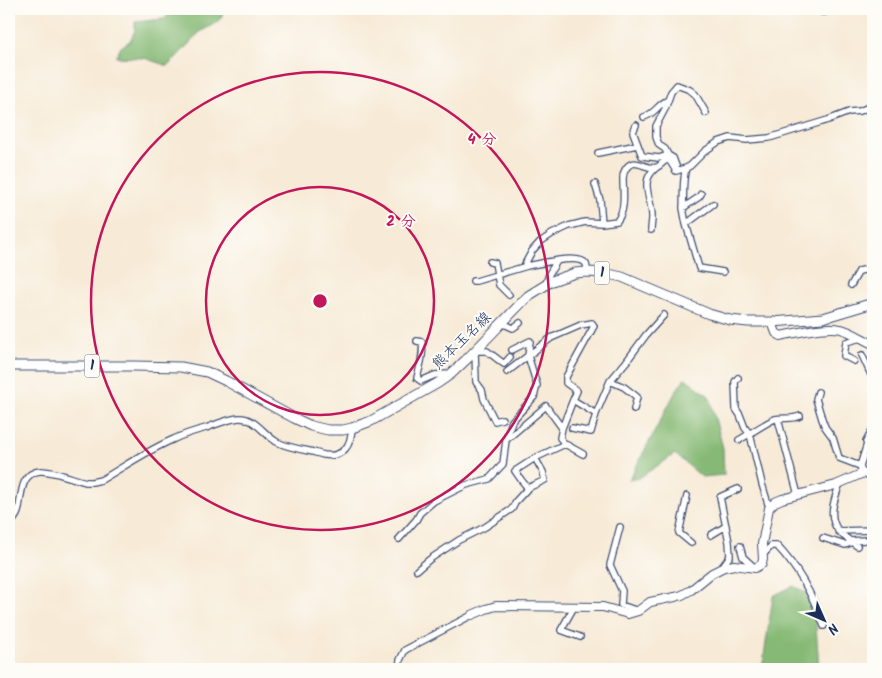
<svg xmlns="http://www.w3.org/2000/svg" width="882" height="678" font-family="Kalam,'Klee One',sans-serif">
<rect width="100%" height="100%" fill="#fdfcf7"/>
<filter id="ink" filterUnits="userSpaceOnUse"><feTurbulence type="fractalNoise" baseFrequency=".02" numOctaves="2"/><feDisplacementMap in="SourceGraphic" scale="10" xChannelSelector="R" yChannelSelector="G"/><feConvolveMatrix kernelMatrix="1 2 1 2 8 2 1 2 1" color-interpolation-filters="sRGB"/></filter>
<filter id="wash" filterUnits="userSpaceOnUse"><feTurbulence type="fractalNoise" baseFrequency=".0096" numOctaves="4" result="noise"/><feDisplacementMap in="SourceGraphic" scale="20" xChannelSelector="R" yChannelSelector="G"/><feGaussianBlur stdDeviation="1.12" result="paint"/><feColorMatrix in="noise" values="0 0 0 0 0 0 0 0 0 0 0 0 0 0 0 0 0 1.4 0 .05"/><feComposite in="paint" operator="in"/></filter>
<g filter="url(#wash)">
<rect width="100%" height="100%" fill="#f7ead6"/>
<path fill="#86b974" stroke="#507469" d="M 168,9 L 225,9 L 219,21 L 200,32 L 168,66 L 144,58 L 116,57 L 121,47 L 130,41 L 135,30 L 135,22 L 164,19 L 167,17 Z
M 685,378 L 709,396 L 723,448 L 724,475 L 702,477 L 675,454 L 639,478 L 629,480 L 676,391 Z
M 793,586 L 814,596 L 819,669 L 762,669 L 773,596 Z"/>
</g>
<g filter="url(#ink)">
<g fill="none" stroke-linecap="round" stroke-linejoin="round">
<g stroke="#3c4b70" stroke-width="8">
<path id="street" d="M 823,12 L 832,10 L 833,9
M 644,117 C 655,114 659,103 668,100
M 636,125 L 633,132 L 642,156 L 659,158 L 668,155 L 673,158 L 676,166
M 598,153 L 637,145
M 668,155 L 665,149 L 659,145 L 656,137 L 656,126 L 665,109 L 671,92 L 677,85 L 690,90 L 695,94 L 706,113
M 686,168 L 690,166 L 705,151 L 718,142 L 730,138 L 747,140 L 769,138 L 828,120 L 849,112 L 860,111 L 873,105
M 595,184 L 600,200 L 602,223
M 683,208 L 686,224 L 713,204
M 686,224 L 699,268 L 723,272
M 651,230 C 651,226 652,222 652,218 C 653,199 637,182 657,167
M 490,262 L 495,263 L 499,285 L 509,295
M 587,272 C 587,269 587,266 586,264 C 580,253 539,264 527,266 L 525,264 L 532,251 L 540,242 L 552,234 L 569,226 L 585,222 L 602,223 L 617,221 C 626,210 623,192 623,178 C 623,174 624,171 627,167 C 636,157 647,171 657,167 C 660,166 663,162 666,160 L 670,161 L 676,171 L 686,168 C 682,182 684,195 683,208 L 699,197 L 701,194
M 473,281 L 476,281 L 527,266
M 546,284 L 549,274 L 557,261
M 851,285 L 859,271 L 873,268
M 502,323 L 513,328 L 520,323
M 417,341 L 422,342 C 424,354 420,366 417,378 L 421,381 L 435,375 L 449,374
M 862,355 L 873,379
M 854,361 L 844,356 L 846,342 L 861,338
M 507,372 L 551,338 L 581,325 L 592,323 L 594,326 L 566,377 L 566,383 L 577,391 L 573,400 L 596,414
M 738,378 L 735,382 L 736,409 L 740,415 L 745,428 L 750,434 L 762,484 L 768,504 L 771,506
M 610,381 L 624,387 L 637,397 L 634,409
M 818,392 L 816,399 L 822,419 L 825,427 L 833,438 L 839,458 L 860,466 L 862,473
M 502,419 L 495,421 L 484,399 L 482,390 L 476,382 L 475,351 L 487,351 L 504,364 L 510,357
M 778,419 L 798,495
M 562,428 L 560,438 L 565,444 L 583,454
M 572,428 L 591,432 L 596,414 L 610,381 L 626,362 L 646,335 L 664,315
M 506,440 L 512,421 L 534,397 L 537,385 L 528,356 L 530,341 L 512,350
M 739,440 C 748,435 767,422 775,419 C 784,417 792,420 800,416
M 535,458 L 515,471 L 522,481 L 528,488 L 545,480 L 543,472 L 535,458 L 565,444
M 860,466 L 867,444 L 866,442 L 873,429
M 840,483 C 835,498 827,516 838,530 C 842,536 851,541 857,546
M 687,496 L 679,533 L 691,543
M 9,525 C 13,521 16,518 18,512 C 22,498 19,473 40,471 C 52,470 73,479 86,482 L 92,482 L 101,480 C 125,466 148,450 174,439 C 184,434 195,431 206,428 C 217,424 228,419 239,418 C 255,417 264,435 277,442 C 287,447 298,449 309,451 C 314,452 319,454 324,455 C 344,458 351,445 352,428
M 620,527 L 610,565 L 622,591 L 621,605 L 638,611
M 838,531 L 873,530
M 711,535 L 726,526
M 823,538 L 845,545 L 853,542
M 399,539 L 416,520 L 420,513 L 434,501 L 466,485 L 489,479 L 503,464 L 506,440 L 546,406 L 562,428 L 573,400
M 851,541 L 865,540
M 740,546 L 743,557 L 755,568
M 763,555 L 771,546 L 777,546 C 799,569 813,596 824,626
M 722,567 L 730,556 L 729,542 L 720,497 L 738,489
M 417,570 L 430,559 L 459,540 L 485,527 L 512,509 L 516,501 L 528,488
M 574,607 L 561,630 L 580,637
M 399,669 L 400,660 L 405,650 L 472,615"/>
</g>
<g stroke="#3c4b70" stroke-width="10">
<path id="secondary" d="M 772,322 L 776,333 L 781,336 C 796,333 826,325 841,329 C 850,331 864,340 873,344
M 472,615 L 486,609 L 496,606 L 603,607 L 628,614 L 638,611 L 650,602 L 675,597 L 682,595 L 691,590 L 712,573 L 724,567 L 734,565 L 755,568 L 762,564 L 763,559 L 762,544 L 769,508 L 775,502 L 782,499 L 836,485 L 861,474 L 873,473"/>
</g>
<g stroke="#3c4b70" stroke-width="11">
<path id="primary" d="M 9,366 L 134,366 L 181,367 L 207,372 L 226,381 L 294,418 L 311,426 L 328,430 L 343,430 L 352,428 L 371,421 L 438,383 L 451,374 L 469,357 L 528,296 L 552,281 L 575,273 L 587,272 L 604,273 L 622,277 L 709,314 L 730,320 L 748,322 L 772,322 L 823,318 L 873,303"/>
</g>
<use href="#street" stroke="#fff" stroke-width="5.5"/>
<use href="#secondary" stroke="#fff" stroke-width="8"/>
<use href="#primary" stroke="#fff" stroke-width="9"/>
</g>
</g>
<g fill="none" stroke="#c2185b" stroke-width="2.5">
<circle cx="320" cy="301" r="114"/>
<circle cx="320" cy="301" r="229"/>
</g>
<g text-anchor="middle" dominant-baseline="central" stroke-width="4" stroke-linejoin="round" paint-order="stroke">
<g fill="#fdfcf7" stroke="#5f6c8c" stroke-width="1">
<rect x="594.5" y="261.5" width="15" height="23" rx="4"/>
<rect x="84.5" y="354.5" width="15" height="23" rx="4"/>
</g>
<g font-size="14" font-weight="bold" fill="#1b2f5e">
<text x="602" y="273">1</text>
<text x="92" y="366">1</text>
</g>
<g font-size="15" fill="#1b2f5e" stroke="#fdfcf7">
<text transform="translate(462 341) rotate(-44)">熊本玉名線</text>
</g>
</g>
<circle cx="320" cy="301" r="8" fill="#c2185b" stroke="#fdfcf7" stroke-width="2.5"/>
<g font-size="15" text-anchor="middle" font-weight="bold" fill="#c2185b" stroke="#fdfcf7" stroke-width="4" stroke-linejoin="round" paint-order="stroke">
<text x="482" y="144">4 分</text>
<text x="401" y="226">2 分</text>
</g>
<rect width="882" height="678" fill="none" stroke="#fdfcf7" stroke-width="30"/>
<g transform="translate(824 620) rotate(135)" stroke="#fdfcf7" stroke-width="4" paint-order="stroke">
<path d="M0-4L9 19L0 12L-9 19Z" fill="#1b2f5e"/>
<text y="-8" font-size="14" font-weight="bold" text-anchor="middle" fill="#1b2f5e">N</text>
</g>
</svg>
